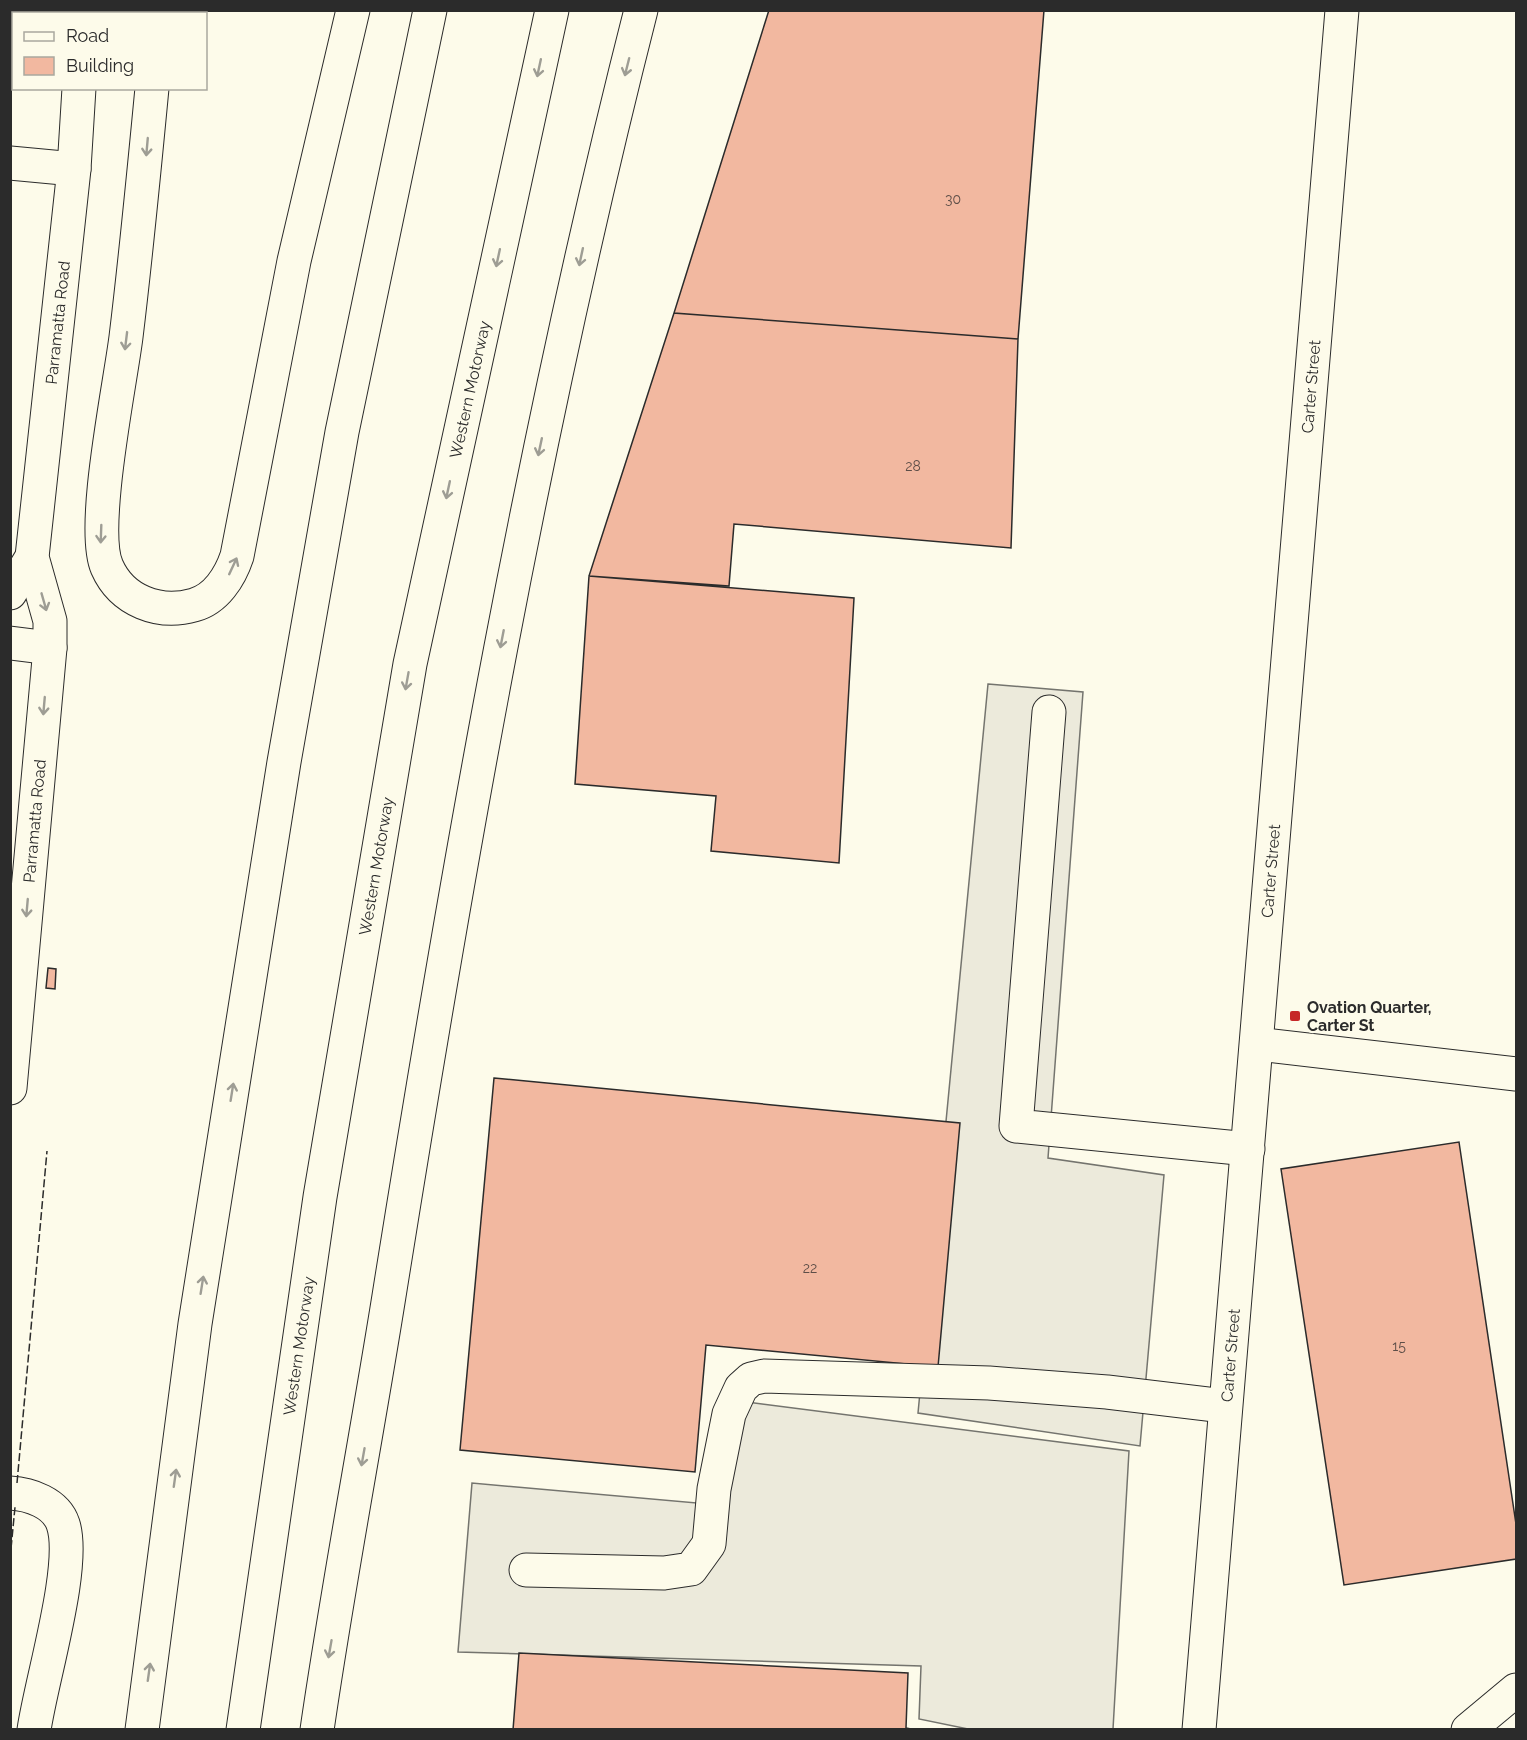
<svg xmlns="http://www.w3.org/2000/svg" width="1527" height="1740" font-family="Raleway,sans-serif">
<rect width="100%" height="100%" fill="#fdfbea"/>
<path fill="#eceadb" stroke="#74746e" stroke-width="1.5" d="M 988,684 L 1083,692 L 1048,1158 L 1164,1175 L 1140,1446 L 918,1413 Z
M 739,1401 L 1129,1451 L 1113,1729 L 968,1729 L 919,1719 L 921,1666 L 458,1652 L 472,1483 L 719,1505 Z"/>
<path fill="#f2b8a0" stroke="#2b2b2b" stroke-width="1.5" d="M 769,10 L 1044,10 L 1018,339 L 674,313 Z
M 674,313 L 1018,339 L 1011,548 L 734,524 L 729,586 L 589,576 Z
M 589,576 L 854,598 L 839,863 L 711,851 L 716,796 L 575,784 Z
M 48,968 L 56,969 L 55,989 L 46,988 Z
M 494,1078 L 960,1123 L 938,1367 L 706,1345 L 695,1472 L 460,1450 Z
M 1459,1142 L 1516,1524 L 1516,1559 L 1344,1585 L 1281,1169 Z
M 519,1653 L 908,1673 L 906,1728 L 916,1730 L 513,1730 Z"/>
<g fill="none" stroke-linecap="round" stroke-linejoin="round">
<g stroke="#2b2b2b" stroke-width="35">
<g id="minor">
<path d="M 10,163 L 74,169"/>
<path d="M 10,643 L 50,648"/>
<path d="M 1049,712 L 1016,1126 L 1248,1149"/>
<path d="M 1257,1044 L 1516,1074"/>
<path d="M 10,1493 C 30,1494 56,1503 63,1524 C 77,1565 41,1681 34,1730"/>
<path d="M 526,1570 L 664,1573 L 691,1569 L 709,1544 L 714,1489 L 729,1414 L 741,1388 L 751,1379 L 764,1376 L 989,1383 L 1107,1392 L 1224,1406"/>
<path id="s1" d="M 1199,1730 L 1342,10"/>
<path d="M 1468,1730 L 1516,1690"/>
</g>
</g>
<g stroke="#2b2b2b" stroke-width="35">
<g id="highway">
<path d="M 84,14 L 84,10"/>
<path d="M 159,14 L 159,10"/>
<path d="M 152,88 C 144,172 136,255 126,337 C 120,385 90,529 107,567 C 122,601 159,615 194,605 C 216,599 230,577 237,556 L 294,261 L 353,10"/>
<path d="M 10,593 L 32,557"/>
<path id="s2" d="M 10,1088 L 50,648 L 50,621 L 32,557 L 74,169 L 79,88"/>
<path d="M 142,1730 L 195,1324 L 284,762 L 342,432 L 430,10"/>
<path id="s3" d="M 243,1730 L 320,1197 L 410,664 L 552,10"/>
<path d="M 317,1730 C 338,1585 366,1440 389,1296 C 458,864 533,434 641,10"/>
</g>
</g>
<use href="#minor" stroke="#fdfbea" stroke-width="33"/>
<use href="#highway" stroke="#fdfbea" stroke-width="33"/>
<path stroke="#2b2b2b" stroke-width="1.5" stroke-dasharray="8 3" stroke-linecap="butt" d="M 17,1483 L 47,1151
M 10,1559 L 15,1507"/>
</g>
<defs><path id="oneway-shaft" d="M-6 0H5M1.5-3L5.5 0L1.5 3" fill="none" stroke-width="1.6" stroke-linecap="round" stroke-linejoin="round" transform="scale(1.5)"/></defs>
<g stroke="#9e9d94">
<use href="#oneway-shaft" transform="translate(627 67) rotate(104)"/>
<use href="#oneway-shaft" transform="translate(539 68) rotate(102)"/>
<use href="#oneway-shaft" transform="translate(147 147) rotate(95)"/>
<use href="#oneway-shaft" transform="translate(581 257) rotate(102)"/>
<use href="#oneway-shaft" transform="translate(498 258) rotate(102)"/>
<use href="#oneway-shaft" transform="translate(126 341) rotate(97)"/>
<use href="#oneway-shaft" transform="translate(540 447) rotate(102)"/>
<use href="#oneway-shaft" transform="translate(448 490) rotate(102)"/>
<use href="#oneway-shaft" transform="translate(101 534) rotate(92)"/>
<use href="#oneway-shaft" transform="translate(233 566) rotate(-65)"/>
<use href="#oneway-shaft" transform="translate(44 602) rotate(74)"/>
<use href="#oneway-shaft" transform="translate(502 639) rotate(101)"/>
<use href="#oneway-shaft" transform="translate(407 681) rotate(100)"/>
<use href="#oneway-shaft" transform="translate(44 706) rotate(95)"/>
<use href="#oneway-shaft" transform="translate(27 908) rotate(95)"/>
<use href="#oneway-shaft" transform="translate(232 1092) rotate(-81)"/>
<use href="#oneway-shaft" transform="translate(202 1285) rotate(-81)"/>
<use href="#oneway-shaft" transform="translate(363 1457) rotate(100)"/>
<use href="#oneway-shaft" transform="translate(175 1478) rotate(-82)"/>
<use href="#oneway-shaft" transform="translate(330 1649) rotate(100)"/>
<use href="#oneway-shaft" transform="translate(149 1672) rotate(-82)"/>
</g>
<rect fill="#c62828" stroke="#fdfbea" stroke-width="2" x="1289" y="1010" width="12" height="12" rx="3"/>
<g text-anchor="middle" dominant-baseline="central" stroke-width="4.5" stroke-linejoin="round" paint-order="stroke">
<g font-size="14" fill="#5d4e48">
<text x="953" y="199">30</text>
<text x="913" y="466">28</text>
<text x="810" y="1268">22</text>
<text x="1399" y="1346">15</text>
</g>
<g font-size="16" fill="#2b2b2b" stroke="#fdfbea">
<text stroke="none"><textPath href="#s2" startOffset="771">Parramatta Road</textPath></text>
<text stroke="none"><textPath href="#s1" startOffset="1348">Carter Street</textPath></text>
<text stroke="none"><textPath href="#s3" startOffset="1360">Western Motorway</textPath></text>
<text stroke="none"><textPath href="#s2" startOffset="268">Parramatta Road</textPath></text>
<text stroke="none"><textPath href="#s3" startOffset="874">Western Motorway</textPath></text>
<text stroke="none"><textPath href="#s1" startOffset="862">Carter Street</textPath></text>
<text stroke="none"><textPath href="#s3" startOffset="388">Western Motorway</textPath></text>
<text stroke="none"><textPath href="#s1" startOffset="376">Carter Street</textPath></text>
</g>
<g font-size="16" font-weight="bold" fill="#2b2b2b" stroke="#fdfbea" text-anchor="start">
<text x="1307" y="1007">Ovation Quarter,<tspan x="1307" dy="18">Carter St</tspan></text>
</g>
</g>
<rect width="1527" height="1740" fill="none" stroke="#2b2b2b" stroke-width="24"/>
<rect x="12" y="12" width="195" height="78" fill="#fdfbea" stroke="#a9a89e" stroke-width="1.5"/>
<rect x="24" y="32" width="30" height="9" fill="#fdfbea" stroke="#a9a89e" stroke-width="1.5"/>
<text x="66" y="42" font-size="18" fill="#2b2b2b">Road</text>
<rect x="24" y="57" width="30" height="18" fill="#f2b8a0" stroke="#a9a89e" stroke-width="1.5"/>
<text x="66" y="72" font-size="18" fill="#2b2b2b">Building</text>
</svg>
